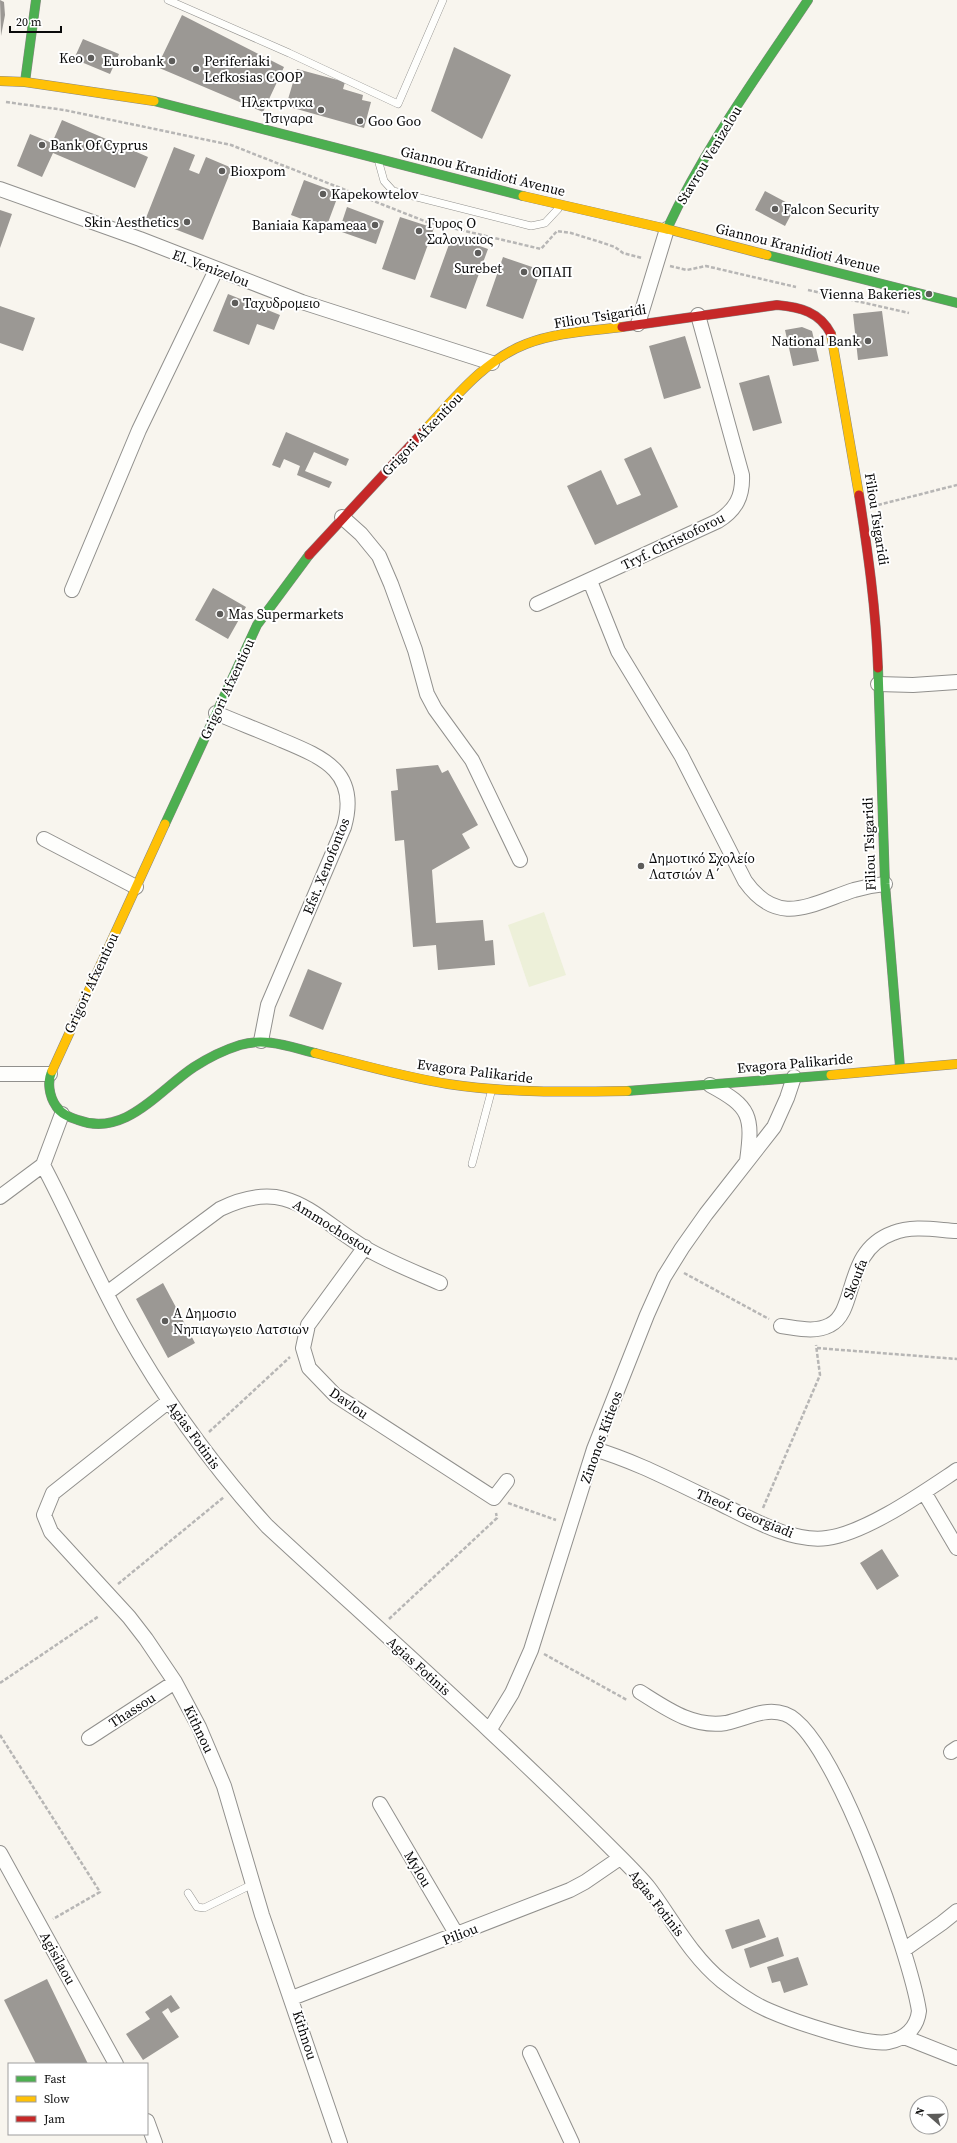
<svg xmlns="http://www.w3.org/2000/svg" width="957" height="2143" font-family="'Source Serif 4',serif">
<rect width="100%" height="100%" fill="#f8f5ee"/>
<path fill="#edf0d9" d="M 544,912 L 566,975 L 529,987 L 508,925 Z"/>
<path fill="#9b9894" d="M 0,0 L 4,2 L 5,15 L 1,36 Z
M 182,15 L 284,67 L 263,112 L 157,67 Z
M 83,39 L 119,54 L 110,74 L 74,59 Z
M 454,47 L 511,75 L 482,139 L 431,111 Z
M 297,69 L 345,82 L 343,89 L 363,95 L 362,100 L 371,102 L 364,128 L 286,106 Z
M 62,120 L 148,157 L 135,188 L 53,153 L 42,177 L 17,166 L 30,134 L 52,143 Z
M 174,147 L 195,155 L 189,170 L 199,174 L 206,157 L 232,168 L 203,240 L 146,218 Z
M 304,180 L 339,193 L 326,228 L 291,215 Z
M 765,191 L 795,207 L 785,226 L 755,210 Z
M 347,207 L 384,221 L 376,244 L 339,231 Z
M 0,210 L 12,214 L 0,248 Z
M 400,217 L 434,228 L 415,280 L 382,269 Z
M 452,236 L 488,249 L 466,309 L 430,297 Z
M 503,257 L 541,270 L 523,319 L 486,306 Z
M 228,294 L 280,315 L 274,330 L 257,324 L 249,345 L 213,331 Z
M 0,306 L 35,318 L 23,351 L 0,343 Z
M 882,311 L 888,356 L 858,360 L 853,314 Z
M 802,327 L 812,331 L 819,361 L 793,366 L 785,330 Z
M 685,336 L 701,388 L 664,399 L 649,346 Z
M 769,375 L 782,423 L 753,431 L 739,383 Z
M 286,432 L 349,459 L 346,466 L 314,452 L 305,471 L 332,482 L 329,488 L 297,475 L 300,466 L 284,459 L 280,468 L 272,465 Z
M 651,447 L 678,507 L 595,545 L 567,486 L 601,470 L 617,505 L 641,495 L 624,459 Z
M 213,588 L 246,607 L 228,639 L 195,620 Z
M 438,765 L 442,773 L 448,770 L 478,825 L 462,834 L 470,848 L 432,870 L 436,923 L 483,920 L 485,941 L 493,940 L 495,965 L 438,970 L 436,945 L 413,947 L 404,840 L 395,841 L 391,791 L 398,790 L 396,769 Z
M 308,969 L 342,983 L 323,1030 L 289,1016 Z
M 163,1283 L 195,1343 L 168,1358 L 136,1299 Z
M 882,1549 L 899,1576 L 877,1590 L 860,1563 Z
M 759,1919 L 766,1937 L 732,1949 L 725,1930 Z
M 778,1937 L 784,1956 L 750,1968 L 744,1949 Z
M 798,1957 L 808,1985 L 784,1993 L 780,1981 L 772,1983 L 767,1967 Z
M 47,1979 L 88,2064 L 36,2064 L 4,2000 Z
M 171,1995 L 180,2008 L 171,2013 L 168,2008 L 162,2012 L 179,2037 L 143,2060 L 126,2034 L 150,2019 L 145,2012 Z"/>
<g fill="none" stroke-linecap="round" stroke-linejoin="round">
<g stroke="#91908d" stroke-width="8">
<path id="lane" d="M 168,0 L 289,53 L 398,104 L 443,0
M 379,163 L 384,181 L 393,191 L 531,226 L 545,223 L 558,209
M 472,1164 L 492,1089
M 188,1893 L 197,1907 L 204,1908 L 253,1884"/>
</g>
<g stroke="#91908d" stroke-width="16">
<path id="street" d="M 0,189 L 140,239 L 302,302 L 492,363
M 638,324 L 667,229
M 342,517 L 361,534 L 379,556 L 391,584 L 415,650 L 427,694 L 435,709 L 472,760 L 520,860
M 590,581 L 618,651 L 681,755 L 745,881 C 778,928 811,904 854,890 C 864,887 874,885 885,884
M 72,590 L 139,430 L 216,270
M 537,604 L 718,521 C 736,510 743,496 742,475 L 698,315
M 878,684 L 913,685 L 957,682
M 216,713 C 237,722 258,730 279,739 C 322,757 360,771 344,827 L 268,1005 L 261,1041
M 44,839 L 136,887
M 0,1074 L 50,1074
M 710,1085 C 751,1107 753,1116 747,1161
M 43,1165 C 71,1218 95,1275 124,1327 C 164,1399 212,1465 267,1526 C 385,1635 506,1742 619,1856 C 629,1866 640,1877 649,1888 C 672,1919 691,1956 722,1981 C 736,1992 753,2004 770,2011 C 793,2021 865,2046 888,2042 C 905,2039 917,2028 919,2011 C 911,1958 834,1731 785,1714 C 764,1707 746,1719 726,1723 C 693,1728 667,1709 640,1692
M 0,1197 L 43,1165 L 62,1114
M 365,1247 L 308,1325 L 303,1348 L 309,1368 L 335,1395 L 494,1498 L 507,1481
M 107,1293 L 220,1209 C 288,1176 311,1215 365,1248 C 389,1262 415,1272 440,1283
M 781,1326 C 797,1328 815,1333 830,1325 C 858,1311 843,1251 893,1233 C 913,1225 937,1230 957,1231
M 169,1401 L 53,1493 L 44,1515 L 51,1532 L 129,1617 L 146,1639 L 175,1682 L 199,1727 L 224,1786 L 262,1915 L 340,2143
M 594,1449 C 638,1462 678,1484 719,1503 C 749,1518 792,1543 827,1538 C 866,1533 924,1492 957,1470
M 924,1492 L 957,1548
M 490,1729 L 512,1693 L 531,1650 L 594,1449 L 647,1315 L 664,1277 L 682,1248 L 706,1214 L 774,1127 L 787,1098 L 794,1077
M 89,1738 L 175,1682
M 951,1752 L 957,1748
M 380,1804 L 457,1935
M 0,1853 L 116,2064
M 905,1949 L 942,1923 L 957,1911
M 292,1998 L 570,1890 L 585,1882 L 620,1858
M 904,2037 L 957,2058
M 530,2053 L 572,2143
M 147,2121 L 155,2143"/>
</g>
<g stroke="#888683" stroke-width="10">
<path id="fast" d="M 25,82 L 36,0
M 154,101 L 523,196
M 667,229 C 705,147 758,75 808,0
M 767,255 L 957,303
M 878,668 L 885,884 L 900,1067
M 165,824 L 257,625 L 309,555
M 52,1071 C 47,1081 49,1096 56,1106 C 61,1114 69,1117 78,1120 C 125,1138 159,1090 194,1067 C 208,1058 224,1050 240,1045 C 266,1037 290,1047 315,1053
M 627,1091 L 831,1075"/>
</g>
<g stroke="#888683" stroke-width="10">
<path id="slow" d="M 0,81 L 25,82 L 154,101
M 523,196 L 667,229 L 767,255
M 831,334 L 859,495
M 423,432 C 453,400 484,360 526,344 C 556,332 591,331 622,327
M 315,1053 C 359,1064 403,1077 448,1084 C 507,1093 567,1092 627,1091
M 52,1071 L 165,824
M 831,1075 L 957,1064"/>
</g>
<g stroke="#888683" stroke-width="10">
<path id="jam" d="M 622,327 L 777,305 C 800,307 820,312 831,334
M 859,495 C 868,553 876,609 878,668
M 309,555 L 423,432"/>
</g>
<path stroke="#b7b6b5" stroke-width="2.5" stroke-dasharray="4 2" stroke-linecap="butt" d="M 6,102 L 64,110 L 231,145 L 427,222 L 541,249 L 557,231 L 571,233 L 597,241 L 615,247 L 623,253 L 642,258
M 670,266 L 687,270 L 706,266 L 796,287
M 808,290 L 909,313
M 878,505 L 957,485
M 684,1273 L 769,1319
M 817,1348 L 957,1359
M 209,1432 L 290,1357
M 508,1503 L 556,1520
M 763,1508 L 820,1375 L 816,1345
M 118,1584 L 224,1497
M 389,1619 L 497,1518 L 496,1513
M 544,1654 L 627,1700
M 0,1683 L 99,1616
M 0,1735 L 100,1892 L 53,1919"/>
<use href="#lane" stroke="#fefefc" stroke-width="7"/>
<use href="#street" stroke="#fefefc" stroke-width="14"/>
<use href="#fast" stroke="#4caf50" stroke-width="9"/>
<use href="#slow" stroke="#ffc107" stroke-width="9"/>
<use href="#jam" stroke="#c62828" stroke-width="9"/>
</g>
<g fill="#5d5c5a" stroke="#fff" stroke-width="1.5">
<circle cx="91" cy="58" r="4"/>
<circle cx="172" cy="61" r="4"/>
<circle cx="196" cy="69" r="4"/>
<circle cx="321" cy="110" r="4"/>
<circle cx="360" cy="121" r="4"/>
<circle cx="42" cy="145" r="4"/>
<circle cx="222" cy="171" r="4"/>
<circle cx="323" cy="194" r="4"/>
<circle cx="775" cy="209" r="4"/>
<circle cx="187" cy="222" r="4"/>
<circle cx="375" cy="225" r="4"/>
<circle cx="419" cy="231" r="4"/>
<circle cx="478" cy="253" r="4"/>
<circle cx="524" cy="272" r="4"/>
<circle cx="929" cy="294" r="4"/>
<circle cx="235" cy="303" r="4"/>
<circle cx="868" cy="341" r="4"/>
<circle cx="220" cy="614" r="4"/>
<circle cx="641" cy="866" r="4"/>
<circle cx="165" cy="1321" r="4"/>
</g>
<g text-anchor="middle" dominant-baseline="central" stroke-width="4" stroke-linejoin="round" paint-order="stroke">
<g font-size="14" fill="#0a0a0a" stroke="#fff" text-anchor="start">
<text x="83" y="58" text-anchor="end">Keo</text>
<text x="164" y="61" text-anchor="end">Eurobank</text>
<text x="204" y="61">Periferiaki<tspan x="204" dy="16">Lefkosias COOP</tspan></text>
<text x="313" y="102" text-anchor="end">Ηλεκτρνικα<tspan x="313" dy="16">Τσιγαρα</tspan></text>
<text x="368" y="121">Goo Goo</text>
<text x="50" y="145">Bank Of Cyprus</text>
<text x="230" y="171">Bioxpom</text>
<text x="331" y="194">Kapekowtelov</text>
<text x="783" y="209">Falcon Security</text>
<text x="179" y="222" text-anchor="end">Skin Aesthetics</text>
<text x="427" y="223">Γυρος Ο<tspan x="427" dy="16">Σαλονικιος</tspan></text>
<text x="367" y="225" text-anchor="end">Baniaia Kapameaa</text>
<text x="478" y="268" text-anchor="middle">Surebet</text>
<text x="532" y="272">ΟΠΑΠ</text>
<text x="921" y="294" text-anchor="end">Vienna Bakeries</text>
<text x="243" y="303">Ταχυδρομειο</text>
<text x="860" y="341" text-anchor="end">National Bank</text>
<text x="228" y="614">Mas Supermarkets</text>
<text x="649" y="858">Δημοτικό Σχολείο<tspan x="649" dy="16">Λατσιών Α΄</tspan></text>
<text x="173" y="1313">Α Δημοσιο<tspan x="173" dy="16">Νηπιαγωγειο Λατσιων</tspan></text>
</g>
<g font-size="14" fill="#0a0a0a" stroke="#fff">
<text transform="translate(709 155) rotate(-59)">Stavrou Venizelou</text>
<text transform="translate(483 171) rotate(14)">Giannou Kranidioti Avenue</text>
<text transform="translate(798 248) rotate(14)">Giannou Kranidioti Avenue</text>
<text transform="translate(211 268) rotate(21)">El. Venizelou</text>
<text transform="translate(600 316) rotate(-9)">Filiou Tsigaridi</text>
<text transform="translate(422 434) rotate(-46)">Grigori Afxentiou</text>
<text transform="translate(877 519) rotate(81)">Filiou Tsigaridi</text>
<text transform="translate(673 541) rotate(-26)">Tryf. Christoforou</text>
<text transform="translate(227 689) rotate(-65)">Grigori Afxentiou</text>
<text transform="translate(869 844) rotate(-92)">Filiou Tsigaridi</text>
<text transform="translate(326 866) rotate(-68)">Efst. Xenofontos</text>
<text transform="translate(91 983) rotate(-65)">Grigori Afxentiou</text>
<text transform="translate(795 1063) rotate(-5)">Evagora Palikaride</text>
<text transform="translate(475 1071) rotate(7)">Evagora Palikaride</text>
<text transform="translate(333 1227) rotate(32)">Ammochostou</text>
<text transform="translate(855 1279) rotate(-68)">Skoufa</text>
<text transform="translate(349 1403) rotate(35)">Davlou</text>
<text transform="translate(194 1435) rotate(54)">Agias Fotinis</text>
<text transform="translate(601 1437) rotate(-70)">Zinonos Kitieos</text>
<text transform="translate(745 1513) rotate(23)">Theof. Georgiadi</text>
<text transform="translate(419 1666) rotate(42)">Agias Fotinis</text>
<text transform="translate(132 1710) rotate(-33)">Thassou</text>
<text transform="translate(199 1729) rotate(64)">Kithnou</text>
<text transform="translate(418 1869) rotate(59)">Mylou</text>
<text transform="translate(657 1903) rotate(52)">Agias Fotinis</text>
<text transform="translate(460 1934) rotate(-21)">Piliou</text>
<text transform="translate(58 1958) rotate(61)">Agisilaou</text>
<text transform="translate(305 2035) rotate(72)">Kithnou</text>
</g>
</g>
<rect x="8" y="2063" width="140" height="72" fill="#ffffff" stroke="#9d9d9d"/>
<rect x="16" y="2076" width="20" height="6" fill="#4caf50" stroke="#9d9d9d"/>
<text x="44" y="2083" font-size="12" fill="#0a0a0a">Fast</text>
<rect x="16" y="2096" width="20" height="6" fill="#ffc107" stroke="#9d9d9d"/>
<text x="44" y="2103" font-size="12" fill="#0a0a0a">Slow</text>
<rect x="16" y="2116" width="20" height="6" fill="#c62828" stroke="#9d9d9d"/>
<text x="44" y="2123" font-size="12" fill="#0a0a0a">Jam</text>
<g transform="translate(929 2115) rotate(290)"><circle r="19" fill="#ffffff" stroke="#9d9d9d"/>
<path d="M0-3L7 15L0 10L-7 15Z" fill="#5d5c5a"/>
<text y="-6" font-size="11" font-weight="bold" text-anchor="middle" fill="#0a0a0a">N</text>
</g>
<path d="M10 26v6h51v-6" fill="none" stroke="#0a0a0a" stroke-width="2"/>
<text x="16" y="26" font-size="12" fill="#0a0a0a" stroke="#ffffff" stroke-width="3" paint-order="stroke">20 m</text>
</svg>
